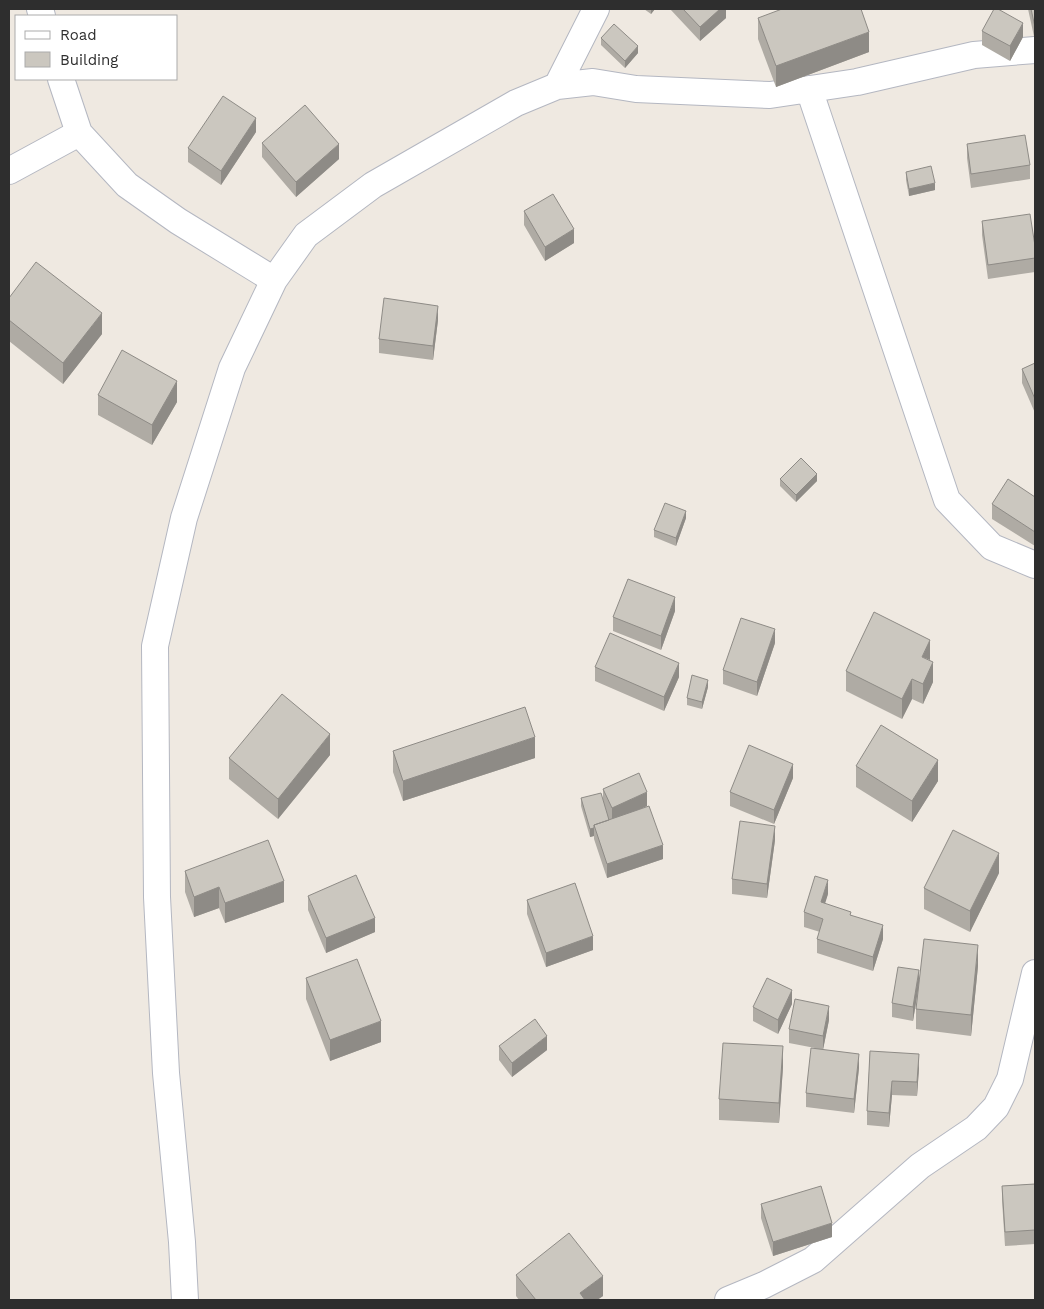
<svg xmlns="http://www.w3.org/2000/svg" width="1044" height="1309" font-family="'Work Sans',sans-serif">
<rect width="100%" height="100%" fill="#efe9e1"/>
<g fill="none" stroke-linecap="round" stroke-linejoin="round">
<g stroke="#b4b7c1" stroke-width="28">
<path id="minor" d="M 40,9 L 42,16
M 61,79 L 79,133 L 127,185 L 178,221 L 274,280
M 557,86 L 596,9
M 809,89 L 947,500 L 992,547 L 1035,565
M 9,171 L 79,133
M 185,1300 L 182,1242 L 166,1073 L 157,897 L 155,646 L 184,518 L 232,368 L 274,280 L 306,235 L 373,185 L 516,103 L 557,86 L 593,82 L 636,89 L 770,95 L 857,82 L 974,55 L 1035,50
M 728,1300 L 764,1285 L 813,1260 L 920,1166 L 976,1128 L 996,1107 L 1010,1079 L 1035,973"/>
</g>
<use href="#minor" stroke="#fff" stroke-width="26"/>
</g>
<path fill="#afaba4" d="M 644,9 L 655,9 L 651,14 Z
M 670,9 L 726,9 L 726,18 L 700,41 Z
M 1028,9 L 1035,9 L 1035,41 Z
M 758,18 L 869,52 L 776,87 L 758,39 Z
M 982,31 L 1023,37 L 1010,61 L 982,45 Z
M 601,38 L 638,53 L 625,68 L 601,45 Z
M 256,132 L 221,185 L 188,162 L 188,148 Z
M 262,143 L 339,159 L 296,197 L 262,157 Z
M 967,144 L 1030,165 L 1030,179 L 971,188 L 967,158 Z
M 906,172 L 935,190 L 909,196 L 906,180 Z
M 524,211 L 574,243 L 545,261 L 524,225 Z
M 982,221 L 1035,246 L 1035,272 L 988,279 L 982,235 Z
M 9,298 L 102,334 L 63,384 L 9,341 Z
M 438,320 L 433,360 L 379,353 L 379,339 Z
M 1035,363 L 1035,413 L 1022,383 L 1022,369 Z
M 98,395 L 177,402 L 152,445 L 98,415 Z
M 780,479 L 817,481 L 796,502 L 780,486 Z
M 1035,497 L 1035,546 L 992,519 L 992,504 Z
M 686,518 L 676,546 L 654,537 L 654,530 Z
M 675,611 L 661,650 L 613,631 L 613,617 Z
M 775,643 L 757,696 L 723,684 L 723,670 Z
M 930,660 L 933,682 L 923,704 L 912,699 L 902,719 L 846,691 L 846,671 Z
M 595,667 L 679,677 L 664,711 L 595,681 Z
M 708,687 L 702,709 L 687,705 L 687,698 Z
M 393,751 L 535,758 L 403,801 L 393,772 Z
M 330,755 L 278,819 L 229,779 L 229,758 Z
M 856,766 L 938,781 L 912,822 L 856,787 Z
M 793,778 L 774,824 L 730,806 L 730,792 Z
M 603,789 L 647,806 L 638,810 L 663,859 L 607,878 L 594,839 L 594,836 L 590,837 L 581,806 L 581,798 L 603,799 Z
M 775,840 L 767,898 L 732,894 L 732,879 Z
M 185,871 L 284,902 L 225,923 L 219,908 L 194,917 L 185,892 Z
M 999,873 L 970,932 L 924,909 L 924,888 Z
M 828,894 L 824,904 L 851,915 L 883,939 L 873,971 L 817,953 L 817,939 L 820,932 L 804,927 L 804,912 Z
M 308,896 L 375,932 L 326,953 L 308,910 Z
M 527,900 L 593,950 L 546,967 L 527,914 Z
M 978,966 L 971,1036 L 916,1029 L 916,1009 L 918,990 L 913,1021 L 892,1017 L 892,1003 L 919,980 Z
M 306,978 L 381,1042 L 330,1061 L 306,999 Z
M 792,1004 L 778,1034 L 753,1021 L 753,1007 Z
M 829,1020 L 823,1049 L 859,1068 L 854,1113 L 806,1107 L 806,1093 L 815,1048 L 789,1043 L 789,1029 Z
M 499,1046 L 547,1050 L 512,1077 L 499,1060 Z
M 870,1051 L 919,1068 L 917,1096 L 892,1095 L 889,1127 L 867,1125 L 867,1111 Z
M 783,1067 L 779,1123 L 719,1120 L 719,1099 Z
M 1035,1184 L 1035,1244 L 1005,1246 L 1002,1200 L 1002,1186 Z
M 761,1204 L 832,1237 L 773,1256 L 761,1218 Z
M 516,1275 L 603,1296 L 597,1300 L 519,1300 L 516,1296 Z"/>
<path fill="#8e8b86" d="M 651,9 L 655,9 L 651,14 Z
M 720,9 L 726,9 L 726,18 L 700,41 L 700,27 Z
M 1023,23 L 1023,37 L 1010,61 L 1010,46 Z
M 869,32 L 869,52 L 776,87 L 776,66 Z
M 638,46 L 638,53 L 625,68 L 625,61 Z
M 256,118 L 256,132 L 221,185 L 221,171 Z
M 339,144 L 339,159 L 296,197 L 296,182 Z
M 935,183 L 935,190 L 909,196 L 909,189 Z
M 574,229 L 574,243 L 545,261 L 545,247 Z
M 438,306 L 438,320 L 433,360 L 433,346 Z
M 102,313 L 102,334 L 63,384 L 63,363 Z
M 177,381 L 177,402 L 152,445 L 152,425 Z
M 817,474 L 817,481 L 796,502 L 796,495 Z
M 686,511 L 686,518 L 676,546 L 676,538 Z
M 675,597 L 675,611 L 661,650 L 661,636 Z
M 775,629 L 775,643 L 757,696 L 757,682 Z
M 930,640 L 930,660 L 922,657 Z
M 933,662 L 933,682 L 923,704 L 923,684 Z
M 679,663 L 679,677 L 664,711 L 664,697 Z
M 912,679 L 912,699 L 902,719 L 902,699 Z
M 708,680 L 708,687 L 702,709 L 702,702 Z
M 330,734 L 330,755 L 278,819 L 278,799 Z
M 535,737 L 535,758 L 403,801 L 403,781 Z
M 938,760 L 938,781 L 912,822 L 912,801 Z
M 793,764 L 793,778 L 774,824 L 774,810 Z
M 647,792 L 647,806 L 612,822 L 612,808 Z
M 775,826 L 775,840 L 767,898 L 767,884 Z
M 594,828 L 594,836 L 590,837 L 590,829 Z
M 663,845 L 663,859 L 607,878 L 607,864 Z
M 999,853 L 999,873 L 970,932 L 970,911 Z
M 828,880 L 828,894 L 821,917 L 821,902 Z
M 284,881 L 284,902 L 225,923 L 225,903 Z
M 219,887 L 219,908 L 194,917 L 194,897 Z
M 375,918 L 375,932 L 326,953 L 326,938 Z
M 883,925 L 883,939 L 873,971 L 873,957 Z
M 593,936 L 593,950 L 546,967 L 546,953 Z
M 978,945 L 978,966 L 971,1036 L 971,1015 Z
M 919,970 L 919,984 L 913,1021 L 913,1007 Z
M 792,990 L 792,1004 L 778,1034 L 778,1020 Z
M 829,1006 L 829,1020 L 823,1050 L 823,1036 Z
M 381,1021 L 381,1042 L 330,1061 L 330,1040 Z
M 547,1036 L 547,1050 L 512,1077 L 512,1063 Z
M 783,1046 L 783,1067 L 779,1123 L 779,1103 Z
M 859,1054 L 859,1068 L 854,1113 L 854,1099 Z
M 919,1054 L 919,1068 L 917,1096 L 917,1082 Z
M 892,1081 L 892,1095 L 889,1127 L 889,1113 Z
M 832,1223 L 832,1237 L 773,1256 L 773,1242 Z
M 603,1276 L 603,1296 L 597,1300 L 580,1300 L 580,1293 Z"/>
<path fill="#cbc7bf" stroke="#8e8b86" d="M 683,9 L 720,9 L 700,27 Z
M 782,9 L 861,9 L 869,32 L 776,66 L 758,18 Z
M 994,9 L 998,9 L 1023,23 L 1010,46 L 982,31 Z
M 1031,9 L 1035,9 L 1035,27 Z
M 614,24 L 638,46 L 625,61 L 601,38 Z
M 223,96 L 256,118 L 221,171 L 188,148 Z
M 305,105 L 339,144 L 296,182 L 262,143 Z
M 1025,135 L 1030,165 L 971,174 L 967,144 Z
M 931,166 L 935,183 L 909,189 L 906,172 Z
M 553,194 L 574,229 L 545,247 L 524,211 Z
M 1030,214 L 1035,246 L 1035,258 L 988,265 L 982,221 Z
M 36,262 L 102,313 L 63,363 L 9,320 L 9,298 Z
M 384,298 L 438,306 L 433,346 L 379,339 Z
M 122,350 L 177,381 L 152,425 L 98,395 Z
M 1035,363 L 1035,399 L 1022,369 Z
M 801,458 L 817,474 L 796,495 L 780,479 Z
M 1008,479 L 1035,497 L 1035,532 L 992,504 Z
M 665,503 L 686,511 L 676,538 L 654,530 Z
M 628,579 L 675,597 L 661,636 L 613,617 Z
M 874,612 L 930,640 L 922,657 L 933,662 L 923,684 L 912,679 L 902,699 L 846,671 Z
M 741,618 L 775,629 L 757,682 L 723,670 Z
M 610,633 L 679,663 L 664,697 L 595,667 Z
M 692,675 L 708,680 L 702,702 L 687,698 Z
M 282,694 L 330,734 L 278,799 L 229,758 Z
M 525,707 L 535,737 L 403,781 L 393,751 Z
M 881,725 L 938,760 L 912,801 L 856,766 Z
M 749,745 L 793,764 L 774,810 L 730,792 Z
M 639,773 L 647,792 L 612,808 L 603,789 Z
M 601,793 L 609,820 L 594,825 L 594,828 L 590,829 L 581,798 Z
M 649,806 L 663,845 L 607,864 L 594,825 Z
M 740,821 L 775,826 L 767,884 L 732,879 Z
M 953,830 L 999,853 L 970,911 L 924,888 Z
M 268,840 L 284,881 L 225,903 L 219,887 L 194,897 L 185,871 Z
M 356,875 L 375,918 L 326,938 L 308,896 Z
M 815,876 L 828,880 L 821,902 L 851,912 L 850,915 L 883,925 L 873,957 L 817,939 L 823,919 L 804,912 Z
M 575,883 L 593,936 L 546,953 L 527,900 Z
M 924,939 L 978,945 L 971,1015 L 916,1009 Z
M 357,959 L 381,1021 L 330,1040 L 306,978 Z
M 898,967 L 919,970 L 913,1007 L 892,1003 Z
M 767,978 L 792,990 L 778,1020 L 753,1007 Z
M 795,999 L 829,1006 L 823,1036 L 789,1029 Z
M 535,1019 L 547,1036 L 512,1063 L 499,1046 Z
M 723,1043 L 783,1046 L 779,1103 L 719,1099 Z
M 811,1048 L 859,1054 L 854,1099 L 806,1093 Z
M 870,1051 L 919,1054 L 917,1082 L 892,1081 L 889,1113 L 867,1111 Z
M 1035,1184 L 1035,1230 L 1005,1232 L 1002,1186 Z
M 821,1186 L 832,1223 L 773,1242 L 761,1204 Z
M 569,1233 L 603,1276 L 580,1293 L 585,1300 L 536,1300 L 516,1275 Z"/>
<rect width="1044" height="1309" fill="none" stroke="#2e2e2e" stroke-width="20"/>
<rect x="15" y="15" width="162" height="65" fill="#ffffff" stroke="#ababab"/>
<rect x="25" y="31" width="25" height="8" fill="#ffffff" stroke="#ababab"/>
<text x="60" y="40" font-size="15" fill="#2e2e2e">Road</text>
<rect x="25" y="52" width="25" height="15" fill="#cbc7bf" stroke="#ababab"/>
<text x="60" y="65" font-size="15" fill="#2e2e2e">Building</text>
</svg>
